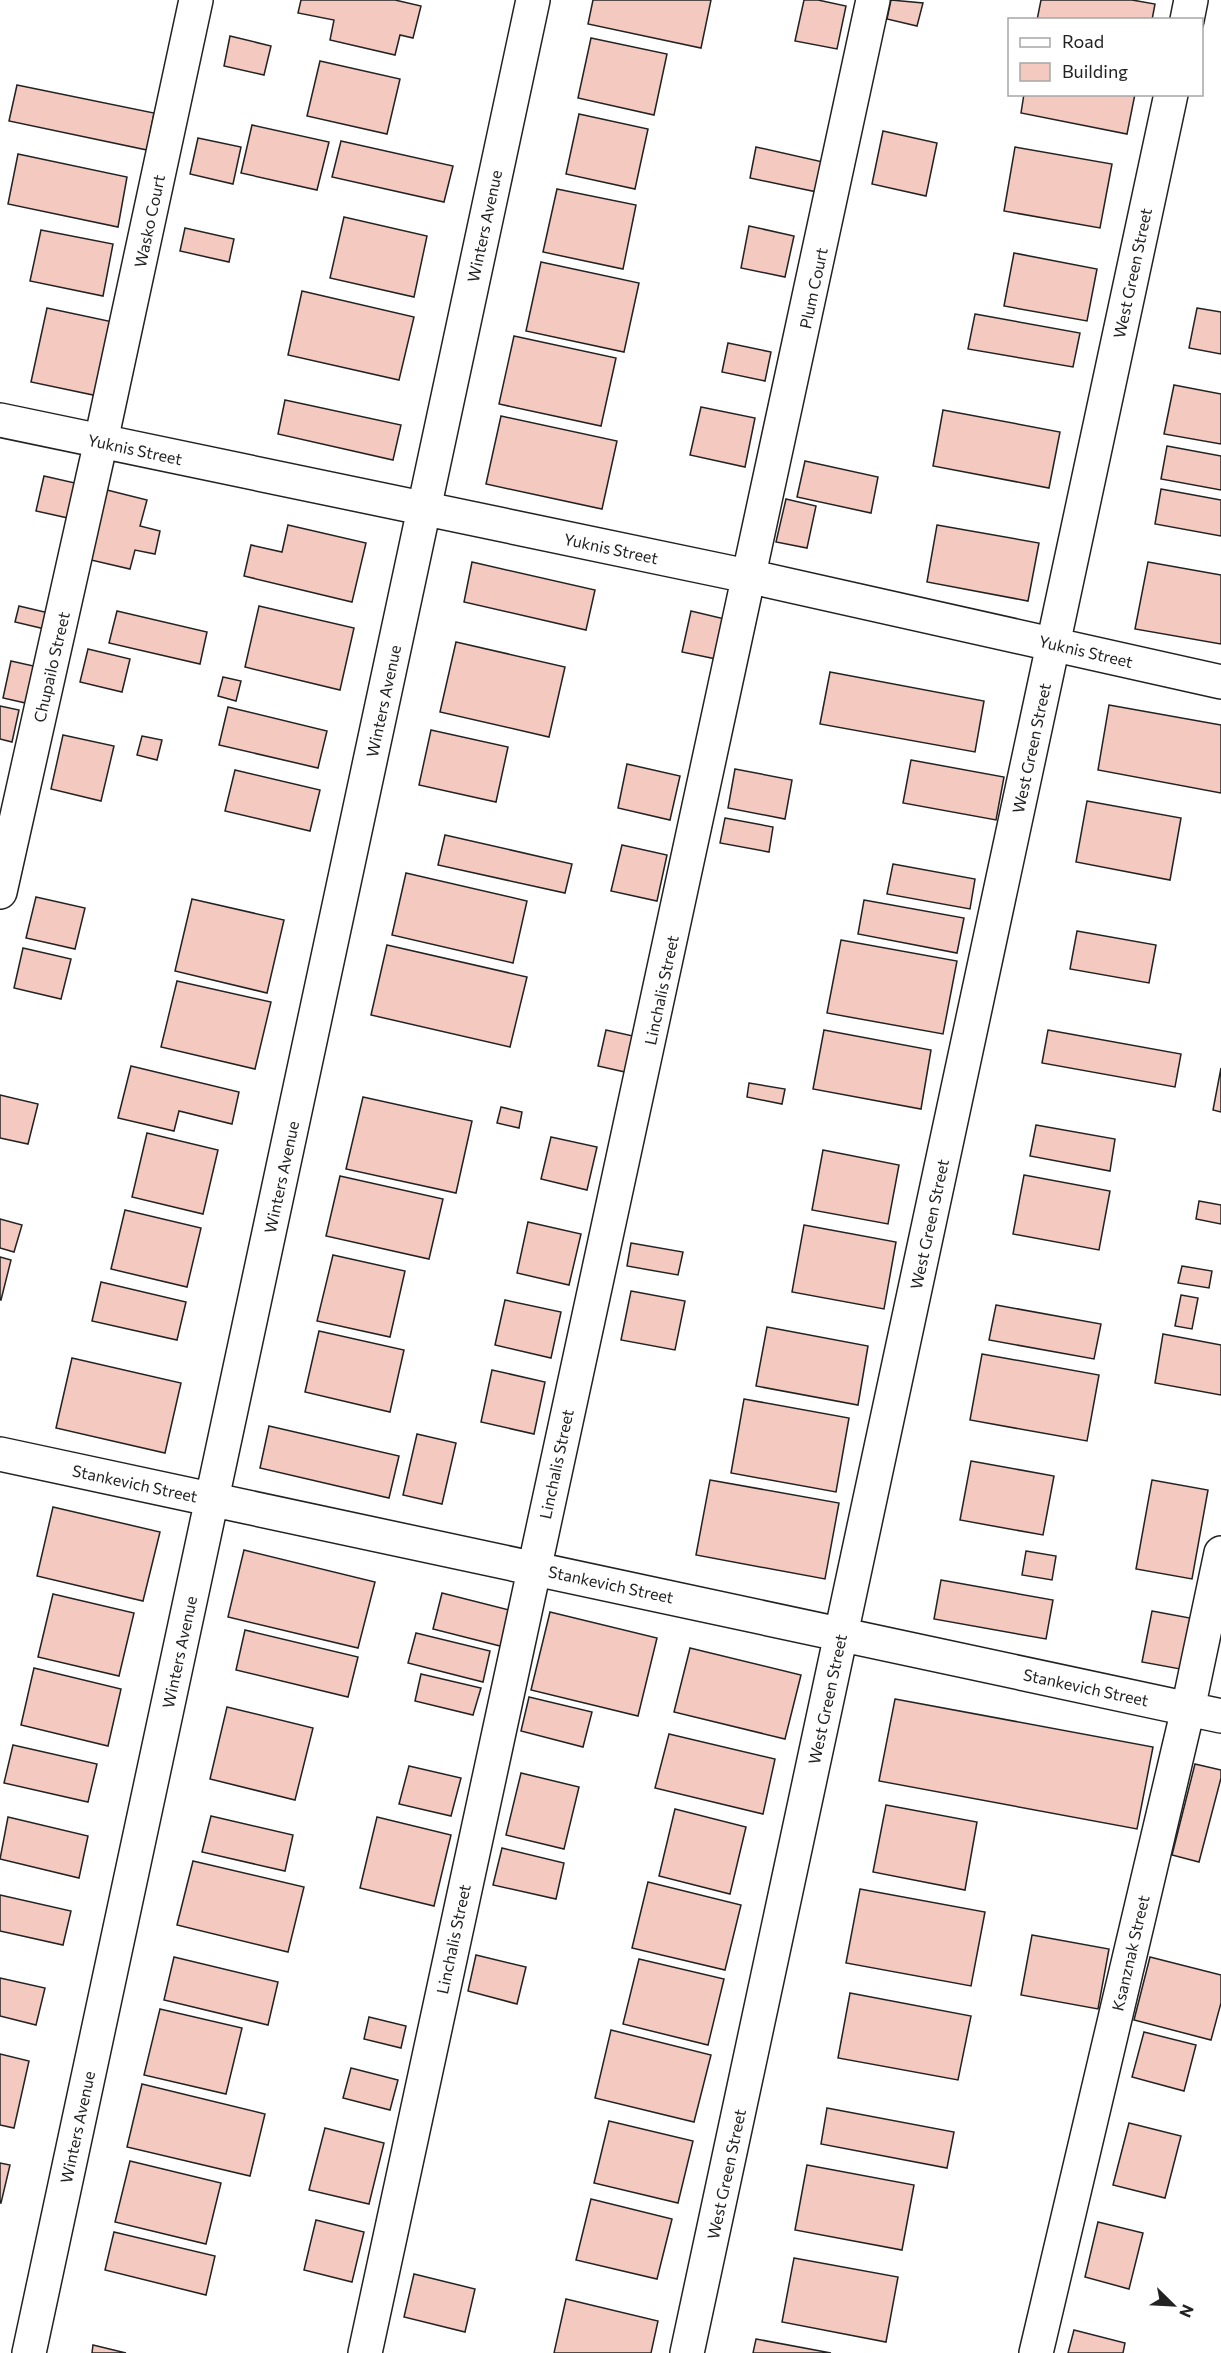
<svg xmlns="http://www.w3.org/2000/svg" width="1221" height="2353" font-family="Commissioner,sans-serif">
<rect width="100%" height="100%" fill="#fff"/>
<path fill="#f3c9c0" stroke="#222" stroke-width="1.5" d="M 301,0 L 395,0 L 421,6 L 413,38 L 400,35 L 395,55 L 330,40 L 334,20 L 298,13 Z
M 593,0 L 711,0 L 701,48 L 588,24 Z
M 804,0 L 818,0 L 846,6 L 837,49 L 795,41 Z
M 891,0 L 923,3 L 917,26 L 887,19 Z
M 1041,0 L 1132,0 L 1155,4 L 1152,20 L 1037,20 Z
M 230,36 L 271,46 L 264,75 L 224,66 Z
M 591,38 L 667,54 L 654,115 L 578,98 Z
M 320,61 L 400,79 L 387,134 L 307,116 Z
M 17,85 L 154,113 L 147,150 L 9,121 Z
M 1024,94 L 1135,94 L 1127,134 L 1021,113 Z
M 579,114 L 648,129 L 635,189 L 566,174 Z
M 252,125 L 329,142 L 317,190 L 241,173 Z
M 883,131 L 937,143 L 926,196 L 872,184 Z
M 198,138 L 241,147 L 233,184 L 190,174 Z
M 341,141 L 453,166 L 444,202 L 332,177 Z
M 756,147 L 823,162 L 817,192 L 750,178 Z
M 1015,147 L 1112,164 L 1100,228 L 1004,211 Z
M 18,154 L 127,177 L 118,227 L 8,204 Z
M 557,189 L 636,205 L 623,269 L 543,252 Z
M 344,217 L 427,236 L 414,297 L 330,278 Z
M 749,226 L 794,236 L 785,277 L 741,268 Z
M 185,228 L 234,239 L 229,262 L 180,251 Z
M 41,230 L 113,244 L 103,296 L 30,281 Z
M 1014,253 L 1097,269 L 1087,321 L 1004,306 Z
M 541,262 L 639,283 L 624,352 L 526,331 Z
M 302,291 L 414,317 L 399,380 L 288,355 Z
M 47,308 L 113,322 L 98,396 L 31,382 Z
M 1197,308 L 1221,312 L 1221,354 L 1189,348 Z
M 975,314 L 1080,333 L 1073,367 L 968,349 Z
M 514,336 L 616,358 L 601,426 L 499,404 Z
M 728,343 L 771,352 L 765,381 L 722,372 Z
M 1174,385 L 1221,394 L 1221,444 L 1164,434 Z
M 285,400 L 401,425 L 393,460 L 278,434 Z
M 701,407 L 755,418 L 745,467 L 690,455 Z
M 943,410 L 1060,432 L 1049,488 L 933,466 Z
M 501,416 L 617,441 L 602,509 L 486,484 Z
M 1167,446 L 1221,456 L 1221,490 L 1161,479 Z
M 805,461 L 878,477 L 871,513 L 797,497 Z
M 44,476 L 75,483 L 68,518 L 36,511 Z
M 1161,489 L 1221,500 L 1221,536 L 1155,524 Z
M 107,490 L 147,500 L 140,526 L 160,531 L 155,554 L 135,550 L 130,569 L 91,560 Z
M 786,499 L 816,506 L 807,548 L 776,542 Z
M 288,525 L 366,543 L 352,602 L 244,576 L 251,545 L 282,552 Z
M 937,525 L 1039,543 L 1028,601 L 927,582 Z
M 472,562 L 595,590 L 586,630 L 464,602 Z
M 1148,562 L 1221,575 L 1221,644 L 1135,629 Z
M 19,606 L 49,613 L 45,629 L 15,622 Z
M 259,606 L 354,628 L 340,690 L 245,667 Z
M 117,611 L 207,632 L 200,664 L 109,643 Z
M 691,611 L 729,620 L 721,660 L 682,652 Z
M 456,642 L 565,667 L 549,737 L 440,712 Z
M 88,649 L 130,659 L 122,692 L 80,682 Z
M 11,661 L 38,667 L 30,704 L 3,698 Z
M 830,672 L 984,701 L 975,752 L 820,724 Z
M 223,677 L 241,681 L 236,701 L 218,696 Z
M 1109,705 L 1221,725 L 1221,793 L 1098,770 Z
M 0,706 L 19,710 L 12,742 L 0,739 Z
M 228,707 L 327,731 L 318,768 L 219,745 Z
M 431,730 L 508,747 L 496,802 L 419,785 Z
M 63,735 L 114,746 L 101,801 L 51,789 Z
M 142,736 L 162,740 L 157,760 L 137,755 Z
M 911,760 L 1004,777 L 996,820 L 903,803 Z
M 627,764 L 680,776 L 670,820 L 618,808 Z
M 735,769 L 792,780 L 785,819 L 728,808 Z
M 235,770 L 320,790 L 310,831 L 225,811 Z
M 1087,801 L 1181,818 L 1170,880 L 1076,862 Z
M 725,818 L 773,827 L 769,852 L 720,843 Z
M 445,835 L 572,864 L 565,893 L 438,865 Z
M 622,845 L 667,855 L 657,901 L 611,891 Z
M 893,864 L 975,879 L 970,909 L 887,894 Z
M 406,873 L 527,901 L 513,963 L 392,935 Z
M 36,897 L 85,908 L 75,949 L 26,938 Z
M 192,899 L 284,920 L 267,993 L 175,971 Z
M 864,900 L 964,918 L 957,953 L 858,934 Z
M 1077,931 L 1156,945 L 1149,983 L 1070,969 Z
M 841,940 L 957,961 L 943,1034 L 827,1013 Z
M 387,945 L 527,977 L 510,1047 L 371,1015 Z
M 23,948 L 71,959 L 61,999 L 14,988 Z
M 177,981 L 271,1002 L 255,1069 L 161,1047 Z
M 606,1030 L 633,1036 L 625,1072 L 598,1066 Z
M 824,1030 L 931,1050 L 921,1109 L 813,1089 Z
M 1048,1030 L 1181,1054 L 1175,1087 L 1042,1063 Z
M 131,1066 L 239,1092 L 232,1124 L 179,1111 L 174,1131 L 118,1118 Z
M 1221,1068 L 1221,1112 L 1213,1110 Z
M 749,1083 L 785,1089 L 782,1104 L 747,1097 Z
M 0,1095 L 38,1104 L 28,1144 L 0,1138 Z
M 363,1097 L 472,1121 L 456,1193 L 346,1169 Z
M 501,1107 L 522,1112 L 519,1128 L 497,1123 Z
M 1036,1125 L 1115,1139 L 1110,1171 L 1030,1156 Z
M 147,1133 L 218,1150 L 203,1214 L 132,1197 Z
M 551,1137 L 597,1147 L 587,1190 L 541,1179 Z
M 823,1150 L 899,1165 L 888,1224 L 812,1210 Z
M 1024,1175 L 1110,1191 L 1099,1250 L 1013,1234 Z
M 340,1176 L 443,1199 L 429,1259 L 326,1236 Z
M 1199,1201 L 1221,1205 L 1221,1224 L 1196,1219 Z
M 125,1210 L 201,1228 L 187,1287 L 111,1269 Z
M 0,1219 L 22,1225 L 14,1252 L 0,1248 Z
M 528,1222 L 581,1234 L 569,1285 L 517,1273 Z
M 804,1225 L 896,1242 L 884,1309 L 792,1292 Z
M 631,1243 L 683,1252 L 678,1275 L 627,1266 Z
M 333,1255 L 405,1271 L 390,1337 L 317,1321 Z
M 0,1257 L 11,1260 L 1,1300 L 0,1300 Z
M 1182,1266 L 1212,1271 L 1209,1288 L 1178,1283 Z
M 101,1282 L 186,1302 L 177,1340 L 92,1321 Z
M 631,1291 L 685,1301 L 675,1350 L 621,1340 Z
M 1181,1295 L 1198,1298 L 1192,1329 L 1175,1326 Z
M 505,1300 L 561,1312 L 551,1358 L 495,1345 Z
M 996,1305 L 1101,1324 L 1094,1359 L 989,1340 Z
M 767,1327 L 868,1346 L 858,1405 L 756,1386 Z
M 319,1331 L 404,1350 L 390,1412 L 305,1392 Z
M 1163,1334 L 1221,1345 L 1221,1395 L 1155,1383 Z
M 982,1354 L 1099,1375 L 1087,1441 L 970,1420 Z
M 72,1358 L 181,1383 L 165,1453 L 56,1428 Z
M 492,1370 L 545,1382 L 534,1434 L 481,1422 Z
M 744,1399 L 849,1418 L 836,1492 L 731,1473 Z
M 269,1426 L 399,1456 L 389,1498 L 260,1468 Z
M 417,1434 L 456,1443 L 442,1504 L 403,1495 Z
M 971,1461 L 1054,1476 L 1043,1535 L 960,1520 Z
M 710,1480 L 839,1503 L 825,1579 L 696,1555 Z
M 1152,1480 L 1208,1490 L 1192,1579 L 1136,1569 Z
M 53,1507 L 160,1532 L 143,1601 L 37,1576 Z
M 244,1550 L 375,1582 L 358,1648 L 228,1617 Z
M 1026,1551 L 1056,1556 L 1052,1580 L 1022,1575 Z
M 941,1580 L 1053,1600 L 1046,1639 L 934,1619 Z
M 442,1593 L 513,1611 L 504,1647 L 433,1629 Z
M 53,1594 L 134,1613 L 119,1676 L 38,1657 Z
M 1152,1611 L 1190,1618 L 1180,1669 L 1142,1662 Z
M 550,1612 L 657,1638 L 638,1716 L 531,1690 Z
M 245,1630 L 358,1657 L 348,1697 L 236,1670 Z
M 416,1633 L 490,1651 L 483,1682 L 408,1663 Z
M 690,1648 L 801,1675 L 785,1739 L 674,1712 Z
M 34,1668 L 121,1689 L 108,1746 L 21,1725 Z
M 421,1674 L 481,1688 L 473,1715 L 415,1701 Z
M 529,1697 L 592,1712 L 583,1747 L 521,1731 Z
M 895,1699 L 1153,1747 L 1137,1829 L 879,1781 Z
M 227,1707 L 313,1728 L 295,1800 L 210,1779 Z
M 669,1734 L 775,1759 L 763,1814 L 655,1788 Z
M 13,1745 L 97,1764 L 88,1802 L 4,1783 Z
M 1195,1764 L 1221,1770 L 1221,1778 L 1199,1862 L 1172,1855 Z
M 409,1766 L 461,1778 L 451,1816 L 399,1804 Z
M 521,1773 L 579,1787 L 564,1849 L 506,1835 Z
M 886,1805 L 977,1822 L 965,1890 L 873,1872 Z
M 675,1809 L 746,1827 L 730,1894 L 659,1876 Z
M 211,1816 L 293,1835 L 285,1871 L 202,1852 Z
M 8,1817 L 88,1836 L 79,1878 L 0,1859 Z
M 377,1817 L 451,1835 L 434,1906 L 360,1888 Z
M 502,1848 L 564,1863 L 556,1899 L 493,1885 Z
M 193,1861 L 304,1887 L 288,1952 L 177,1925 Z
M 648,1882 L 741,1905 L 725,1970 L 632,1948 Z
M 860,1889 L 985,1912 L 971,1986 L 846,1963 Z
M 0,1895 L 71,1911 L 63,1945 L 0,1931 Z
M 1032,1935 L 1109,1949 L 1098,2009 L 1021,1995 Z
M 476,1955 L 526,1967 L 517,2004 L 468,1991 Z
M 174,1957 L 278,1982 L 268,2025 L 164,2000 Z
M 1150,1957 L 1221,1975 L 1221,2003 L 1211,2040 L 1134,2020 Z
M 639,1959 L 724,1979 L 708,2045 L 623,2024 Z
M 0,1978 L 45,1988 L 36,2025 L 0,2016 Z
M 850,1993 L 971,2016 L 958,2080 L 838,2058 Z
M 160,2009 L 242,2028 L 226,2094 L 144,2075 Z
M 369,2017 L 406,2026 L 401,2048 L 364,2039 Z
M 611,2030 L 711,2055 L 694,2122 L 595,2098 Z
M 1144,2032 L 1196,2045 L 1184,2091 L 1132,2077 Z
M 0,2054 L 29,2061 L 14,2128 L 0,2125 Z
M 351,2068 L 398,2080 L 390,2110 L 343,2098 Z
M 142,2084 L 265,2114 L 250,2176 L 127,2147 Z
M 827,2108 L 954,2132 L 947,2168 L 821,2144 Z
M 609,2121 L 693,2141 L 678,2203 L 594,2183 Z
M 1129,2123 L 1181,2136 L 1165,2198 L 1113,2185 Z
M 325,2128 L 384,2143 L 369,2204 L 309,2190 Z
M 130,2161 L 221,2183 L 206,2244 L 115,2222 Z
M 0,2163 L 10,2165 L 1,2203 L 0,2203 Z
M 807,2165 L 914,2185 L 902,2250 L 795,2230 Z
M 591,2199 L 672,2219 L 657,2279 L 576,2260 Z
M 316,2220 L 364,2232 L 352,2282 L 304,2270 Z
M 1098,2222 L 1143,2233 L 1129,2289 L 1085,2277 Z
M 114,2232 L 215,2256 L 206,2295 L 105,2270 Z
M 794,2258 L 898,2277 L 886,2342 L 782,2322 Z
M 414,2274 L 475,2289 L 465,2332 L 404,2317 Z
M 566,2299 L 658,2321 L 651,2353 L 554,2353 Z
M 1074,2330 L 1125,2343 L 1123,2353 L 1068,2353 Z
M 756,2339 L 831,2353 L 753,2353 Z
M 93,2345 L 126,2353 L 92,2353 Z"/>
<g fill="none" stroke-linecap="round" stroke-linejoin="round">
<g stroke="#222" stroke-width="36">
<path id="minor" d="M 1187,20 L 1191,0
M 0,420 L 752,577 L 1221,682
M 0,892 L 101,441 L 196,0
M 0,1454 L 1221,1716
M 29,2353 L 533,0
M 365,2353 C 533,1568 708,785 873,0
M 687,2353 L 1171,94
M 1036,2353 L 1188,1709 L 1221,1553"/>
</g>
<use href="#minor" stroke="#fff" stroke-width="33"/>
</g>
<g text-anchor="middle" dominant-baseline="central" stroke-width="4.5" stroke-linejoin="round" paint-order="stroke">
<g font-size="16" fill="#222" stroke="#fff">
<text transform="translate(149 221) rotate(-78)">Wasko Court</text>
<text transform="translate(484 226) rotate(-78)">Winters Avenue</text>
<text transform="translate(1132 273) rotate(-78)">West Green Street</text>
<text transform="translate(813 288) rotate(-78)">Plum Court</text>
<text transform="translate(135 449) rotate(12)">Yuknis Street</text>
<text transform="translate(611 548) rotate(12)">Yuknis Street</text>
<text transform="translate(1086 651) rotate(13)">Yuknis Street</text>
<text transform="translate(51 667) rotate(-77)">Chupailo Street</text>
<text transform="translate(383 701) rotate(-78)">Winters Avenue</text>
<text transform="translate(1031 748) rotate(-78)">West Green Street</text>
<text transform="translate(661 990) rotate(-78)">Linchalis Street</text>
<text transform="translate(281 1177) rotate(-78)">Winters Avenue</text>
<text transform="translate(929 1224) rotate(-78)">West Green Street</text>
<text transform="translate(556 1464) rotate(-78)">Linchalis Street</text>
<text transform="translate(135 1483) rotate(12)">Stankevich Street</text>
<text transform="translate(611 1584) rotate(12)">Stankevich Street</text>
<text transform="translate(179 1652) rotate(-78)">Winters Avenue</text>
<text transform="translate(1086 1687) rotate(12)">Stankevich Street</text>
<text transform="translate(827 1699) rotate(-78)">West Green Street</text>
<text transform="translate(453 1939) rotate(-78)">Linchalis Street</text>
<text transform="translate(1130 1953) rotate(-77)">Ksanznak Street</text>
<text transform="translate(77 2127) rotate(-78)">Winters Avenue</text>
<text transform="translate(726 2174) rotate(-78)">West Green Street</text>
</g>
</g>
<rect x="1008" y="18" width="195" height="78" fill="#ffffff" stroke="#a7a7a7" stroke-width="1.5"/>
<rect x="1020" y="38" width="30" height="9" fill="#ffffff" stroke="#a7a7a7" stroke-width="1.5"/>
<text x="1062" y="48" font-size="18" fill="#222222">Road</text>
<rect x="1020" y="63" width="30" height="18" fill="#f3c9c0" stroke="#a7a7a7" stroke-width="1.5"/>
<text x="1062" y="78" font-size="18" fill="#222222">Building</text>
<g transform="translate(1173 2305) rotate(114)" stroke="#ffffff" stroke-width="4.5" paint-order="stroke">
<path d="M0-4.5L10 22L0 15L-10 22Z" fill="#222222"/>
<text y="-9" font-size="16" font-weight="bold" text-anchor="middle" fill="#222222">N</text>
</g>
</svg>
